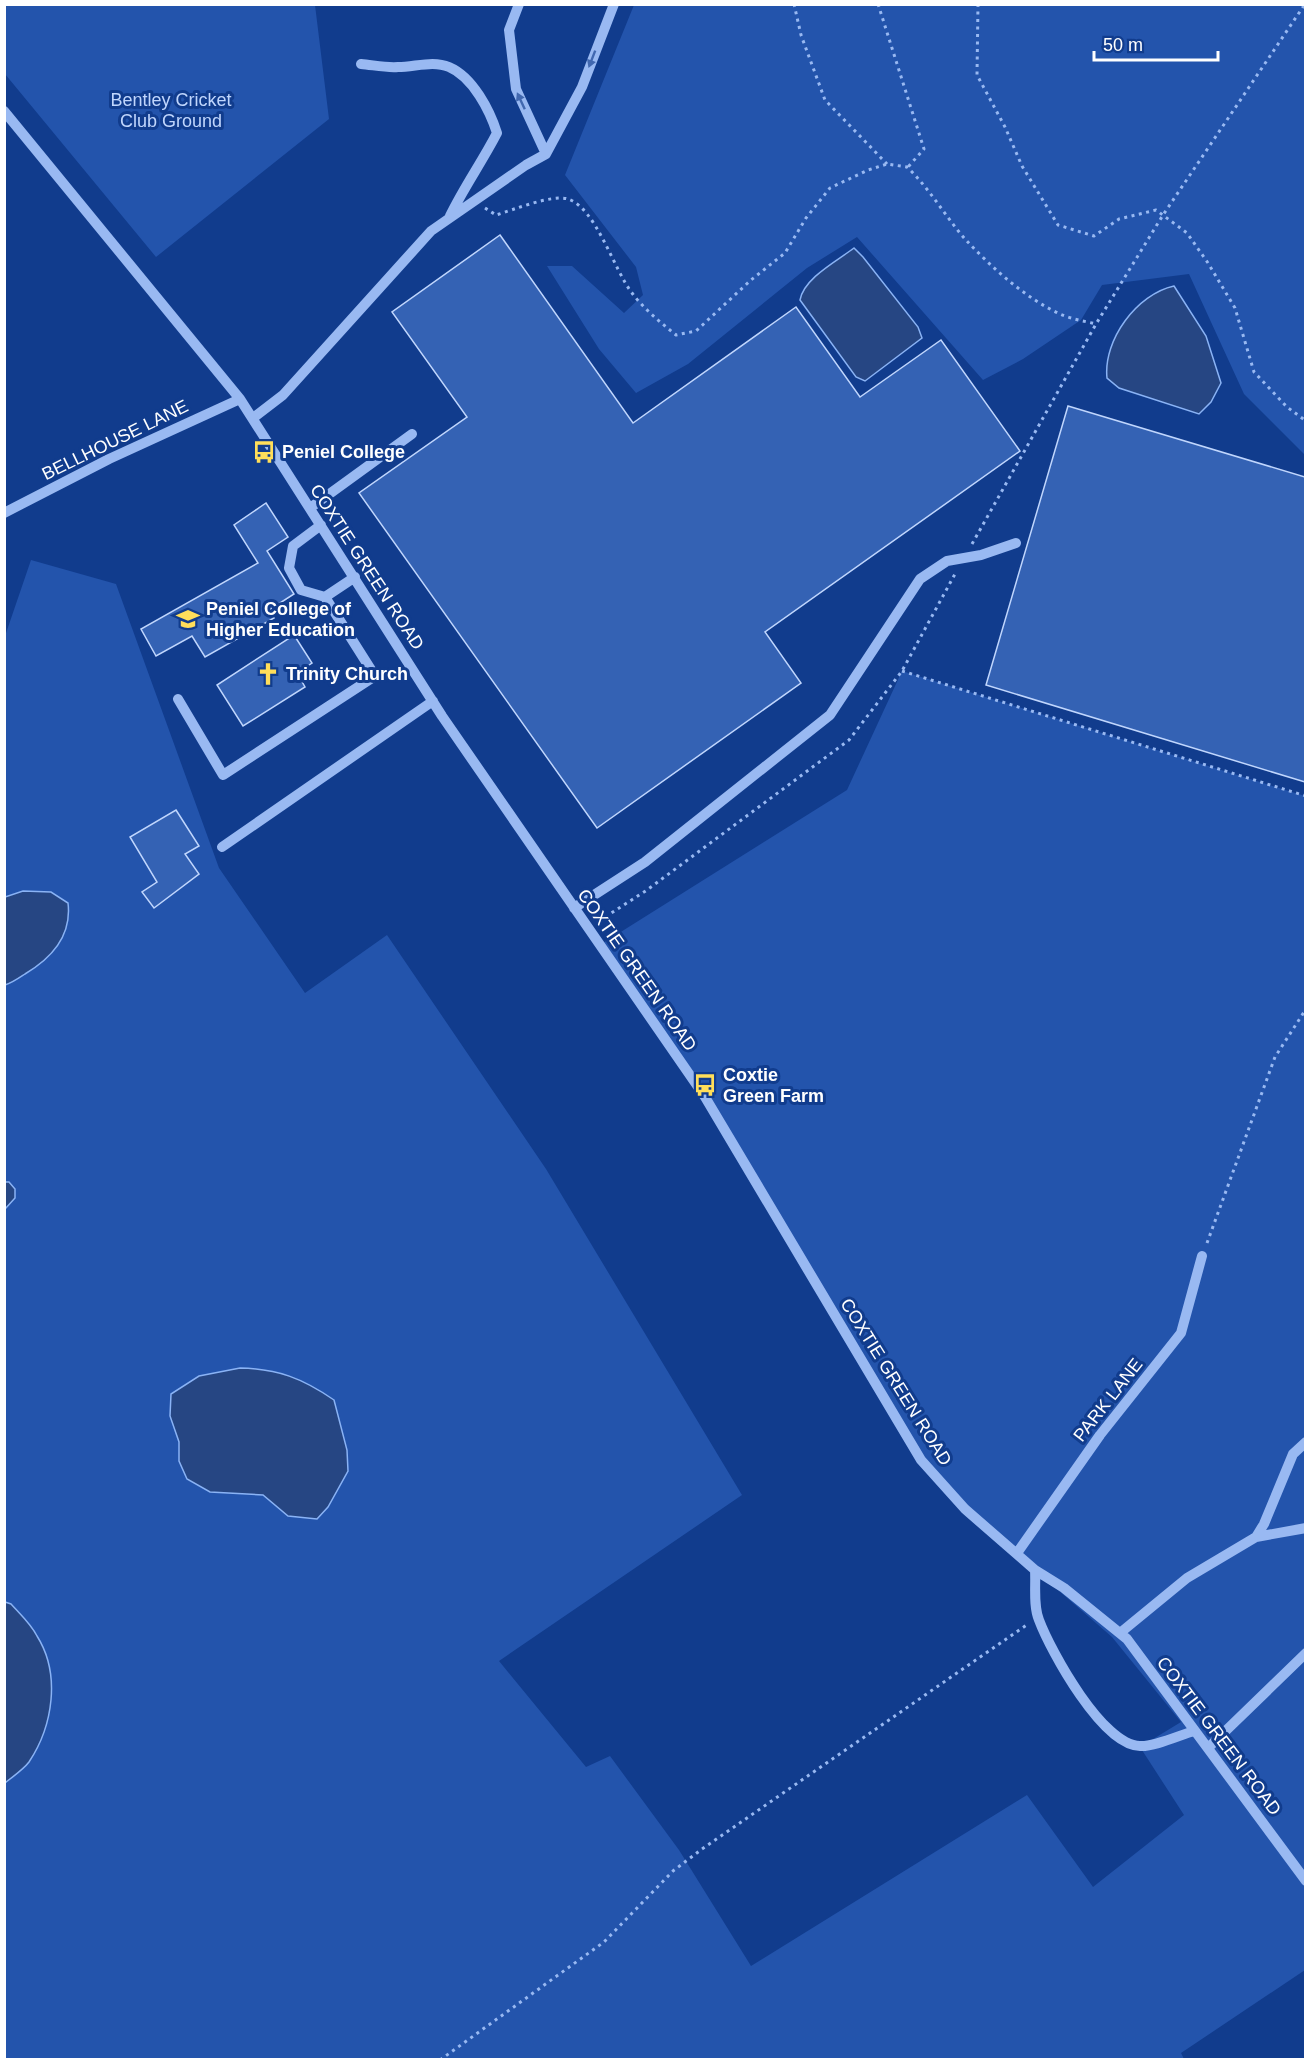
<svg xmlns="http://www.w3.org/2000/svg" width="1310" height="2064" font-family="Arial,sans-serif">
<rect width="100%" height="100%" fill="#113c8d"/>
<path fill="#2354ac" d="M 4,5 L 315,5 L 329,119 L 156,257 L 5,74 Z
M 634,5 L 1305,5 L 1305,455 L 1244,394 L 1189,274 L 1102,285 L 1081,320 L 1023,359 L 983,380 L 857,237 L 807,268 L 688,364 L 636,393 L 599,349 L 547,266 L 572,266 L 624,313 L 643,295 L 636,267 L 565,175 Z
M 31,560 L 116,584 L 219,868 L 305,993 L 387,935 L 546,1169 L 742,1495 L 499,1661 L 586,1767 L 610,1756 L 679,1850 L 751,1966 L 1027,1795 L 1093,1887 L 1184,1815 L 1140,1747 L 1181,1722 L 1112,1637 L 965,1509 L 939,1483 L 705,1097 L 600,945 L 847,790 L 902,671 L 1305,796 L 1305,1970 L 1181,2053 L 1184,2059 L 5,2059 L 4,639 Z"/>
<path fill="#264683" stroke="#8ab3f5" stroke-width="1.5" d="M 854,248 L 863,257 L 918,327 L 922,338 L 865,381 L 856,377 L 800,300 C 804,278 837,261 854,248 Z
M 1174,286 L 1206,336 L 1221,383 L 1211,402 L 1199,414 L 1119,388 L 1107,378 C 1103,340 1137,294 1174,286 Z
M 23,891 L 51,892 L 68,903 C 72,936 52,958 25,974 C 19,978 12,983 5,985 L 5,897 Z
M 5,1182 L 9,1182 L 15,1189 L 15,1198 L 5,1209 Z
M 240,1368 C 278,1369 302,1378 334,1400 L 347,1450 L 348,1471 L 328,1507 L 317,1519 L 288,1516 L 263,1495 L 210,1492 L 187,1479 L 179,1461 L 179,1442 L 170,1416 L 171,1394 L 199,1376 Z
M 5,1602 L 11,1604 C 20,1614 31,1624 37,1636 C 61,1674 53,1726 29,1762 C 23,1770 12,1777 5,1783 Z"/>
<path fill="#3462b4" stroke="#c0d6fd" stroke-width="1.5" d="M 500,235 L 633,423 L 796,307 L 860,397 L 941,340 L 1020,451 L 765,632 L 801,683 L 597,828 L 359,493 L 467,417 L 392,312 Z
M 1068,406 L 1305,477 L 1305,782 L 986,685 Z
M 266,503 L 288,537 L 267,551 L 294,594 L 269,610 L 274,618 L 205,657 L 192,636 L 156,656 L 141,629 L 258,563 L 234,525 Z
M 294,635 L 312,663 L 297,673 L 305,687 L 243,726 L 217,685 Z
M 176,810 L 199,846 L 185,854 L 199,874 L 154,908 L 142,892 L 157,882 L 130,837 Z"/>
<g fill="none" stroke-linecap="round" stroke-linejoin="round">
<path stroke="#99b9f2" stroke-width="3" stroke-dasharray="3 4.5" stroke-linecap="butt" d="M 794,4 L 801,35 L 825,100 L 887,164
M 878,4 L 924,149 L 908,167
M 978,4 L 977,75 L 1005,127 L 1022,166 L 1058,225 L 1094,236 L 1119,219 L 1156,210 L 1187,233 L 1208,263 L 1235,308 L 1254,372 L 1287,407 L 1306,421
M 485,208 L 496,215 C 513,210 552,194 568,199 C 596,208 614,270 632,293 C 644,309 660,322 676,335 L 696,331 L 751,280 L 785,253 L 806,218 L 830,188 L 868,170 L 887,164 L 907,167 C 930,189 945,216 965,239 C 991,267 1025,298 1060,314 C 1071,319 1084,321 1096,324
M 972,544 L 1096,324 L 1163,215 L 1305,4
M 902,671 L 1306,796
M 599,921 L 647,890 L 849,740 L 902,671 L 955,574
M 1207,1243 L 1275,1057 L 1306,1009
M 440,2060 L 604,1942 L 673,1871 L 702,1849 L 1028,1624"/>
<path stroke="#99b9f2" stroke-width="10" d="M 519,4 L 509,30 L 516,89 L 546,154
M 361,64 C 373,65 386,68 398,67 C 415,67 433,60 449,67 C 473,77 490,111 497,133 C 482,162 464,187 450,216
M 4,111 L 240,399 L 442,716 L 705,1097 L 921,1460 L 965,1509 L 1035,1570 L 1064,1588 L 1127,1639 L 1306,1881
M 253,418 L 283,395 L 431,231 L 526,165 L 546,154 L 582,87 L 614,4
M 310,508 L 412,434
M 4,513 L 109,459 L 240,399
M 321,525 L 293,546 L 289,568 L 301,590 L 325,597
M 178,699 L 223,775 L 375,676 L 325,597 L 355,577
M 222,847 L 433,701
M 574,908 L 645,862 L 830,715 L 920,579 L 947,561 L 981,555 L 1016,543
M 1256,1537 L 1306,1528
M 1017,1553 L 1100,1435 L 1181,1333 L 1202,1256
M 1035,1570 C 1036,1585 1033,1606 1039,1620 C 1051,1652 1103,1746 1140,1746 C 1154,1747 1180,1735 1194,1731
M 1120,1633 L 1187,1578 L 1256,1537 L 1264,1524 L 1293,1454 L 1306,1442
M 1209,1747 L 1306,1653"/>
</g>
<defs><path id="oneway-solid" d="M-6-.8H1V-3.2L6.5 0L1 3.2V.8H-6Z" transform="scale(1.5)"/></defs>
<g fill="#4168b0">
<use href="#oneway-solid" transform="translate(592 59) rotate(111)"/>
<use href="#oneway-solid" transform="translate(521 101) rotate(-115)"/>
</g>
<defs>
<g id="bus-bare" transform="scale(1.8)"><path d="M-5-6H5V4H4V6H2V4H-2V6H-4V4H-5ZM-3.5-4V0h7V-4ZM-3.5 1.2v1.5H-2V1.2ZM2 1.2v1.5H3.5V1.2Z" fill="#ffde5a" stroke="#113c8d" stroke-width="2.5" paint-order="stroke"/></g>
<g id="school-bare" transform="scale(1.8)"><path d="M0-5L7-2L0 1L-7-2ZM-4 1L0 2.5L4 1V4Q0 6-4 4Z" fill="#ffde5a" stroke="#113c8d" stroke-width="2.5" paint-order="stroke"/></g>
<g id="church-bare" transform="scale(1.8)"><path d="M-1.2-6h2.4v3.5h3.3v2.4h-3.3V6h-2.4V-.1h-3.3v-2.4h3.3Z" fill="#ffde5a" stroke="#113c8d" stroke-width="2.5" paint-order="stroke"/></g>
</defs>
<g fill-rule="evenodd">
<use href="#bus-bare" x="264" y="452"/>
<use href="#school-bare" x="188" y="619"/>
<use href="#church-bare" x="268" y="674"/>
<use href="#bus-bare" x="705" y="1085"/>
</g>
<g text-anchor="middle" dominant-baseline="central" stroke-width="6" stroke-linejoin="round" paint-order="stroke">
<g font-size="18" fill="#c0d6fd" stroke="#113c8d">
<text x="171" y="100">Bentley Cricket<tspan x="171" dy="21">Club Ground</tspan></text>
</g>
<g font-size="18" fill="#fff" stroke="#113c8d">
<text transform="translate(115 440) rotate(-26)">BELLHOUSE LANE</text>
<text transform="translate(367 567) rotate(57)">COXTIE GREEN ROAD</text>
<text transform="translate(637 970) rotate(55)">COXTIE GREEN ROAD</text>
<text transform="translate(896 1382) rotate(58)">COXTIE GREEN ROAD</text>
<text transform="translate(1108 1400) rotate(-52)">PARK LANE</text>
<text transform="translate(1219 1736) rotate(53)">COXTIE GREEN ROAD</text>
</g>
<g font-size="18" font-weight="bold" fill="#fff" stroke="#113c8d" text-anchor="start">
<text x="282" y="452">Peniel College</text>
<text x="206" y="609">Peniel College of<tspan x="206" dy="21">Higher Education</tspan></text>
<text x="286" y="674">Trinity Church</text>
<text x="723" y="1075">Coxtie<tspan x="723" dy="21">Green Farm</tspan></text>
</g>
</g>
<rect width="1310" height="2064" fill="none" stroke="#ffffff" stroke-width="12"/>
<path d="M1094 51v9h124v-9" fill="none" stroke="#ffffff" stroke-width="3"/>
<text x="1103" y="51" font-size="18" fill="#ffffff" stroke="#113c8d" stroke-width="4.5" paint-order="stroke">50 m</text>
</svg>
